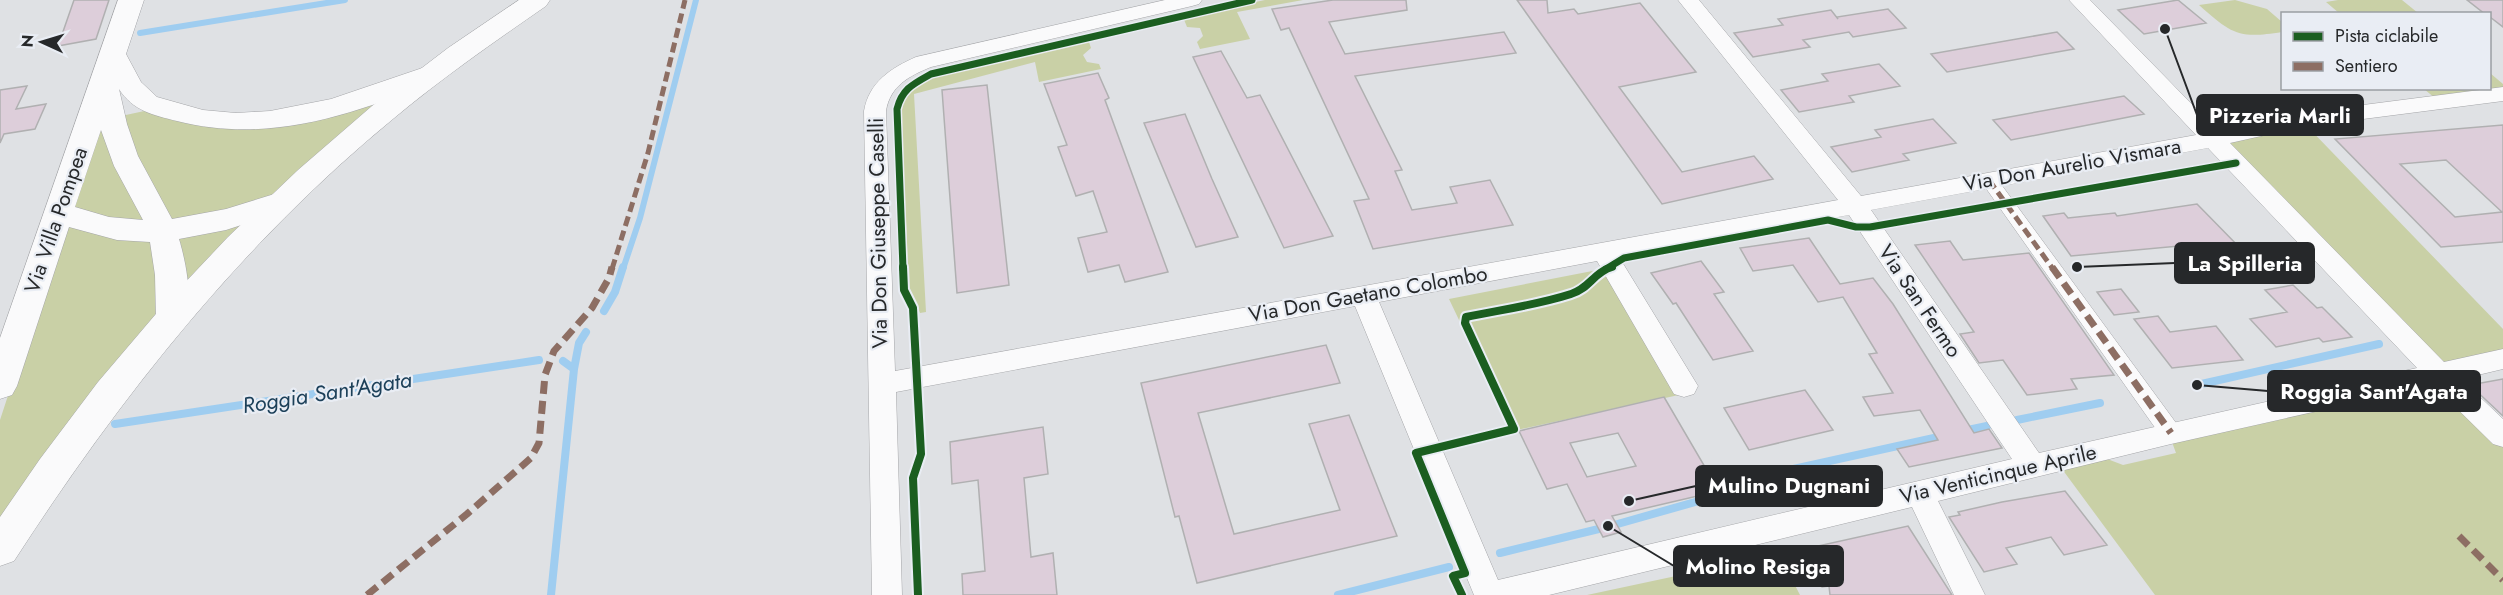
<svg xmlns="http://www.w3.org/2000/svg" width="2503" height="595" font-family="Jost,sans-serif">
<rect width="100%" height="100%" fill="#dfe1e4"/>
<path fill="#c9d0a6" d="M 1265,0 L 1303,0 L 1237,12 L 1250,39 L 1200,49 L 1197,42 L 1203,36 L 1200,28 L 1187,27 L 1183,17 Z
M 2235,0 L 2267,9 L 2282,22 L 2282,32 C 2238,39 2232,34 2199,5 Z
M 2338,0 L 2402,0 L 2418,13 L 2339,13 L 2326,2 Z
M 1088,39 L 1091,48 L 1083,55 L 1087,62 L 1099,64 L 1101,69 L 1039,82 L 1035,62 L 914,94 L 926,312 L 920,313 L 909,289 L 901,108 C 903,90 917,82 933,76 Z
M 2490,73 L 2503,84 L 2503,94 L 2441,103 L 2424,89 L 2490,88 Z
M 374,104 L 371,112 L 0,529 L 0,420 L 98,121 L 149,110 L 175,120 Z
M 2302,121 L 2503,329 L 2503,357 L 2437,372 L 2215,140 Z
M 1613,267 L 1688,393 L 1512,431 L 1449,299 Z
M 2435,378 L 2503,444 L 2503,595 L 2155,595 L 2062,469 L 2102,457 L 2123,465 L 2176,453 L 2172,442 Z
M 1779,554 L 1800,595 L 1587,595 Z"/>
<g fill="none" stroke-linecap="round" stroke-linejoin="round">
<path stroke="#9fcdf0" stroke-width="6" d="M 140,33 L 345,0
M 623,269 L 640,218 L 696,0"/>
<path stroke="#9fcdf0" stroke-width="8" d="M 604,311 L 615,292 L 623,267
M 574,369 L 579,343 L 586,332
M 2197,385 L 2379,344
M 2017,420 L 2100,403
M 115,424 L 539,360
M 1963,431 L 1987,426
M 1500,553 L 1607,527 L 1741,489 L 1762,476 L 1943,436
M 551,595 L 574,369 L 563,361
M 1338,595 L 1449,567"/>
</g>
<path fill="#ddceda" stroke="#b0b0b1" stroke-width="1.5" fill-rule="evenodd" d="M 74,0 L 109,0 L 96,39 L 58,46 Z
M 1333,0 L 1406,0 L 1407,10 L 1329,22 L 1345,54 L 1504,32 L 1516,53 L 1355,76 L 1402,170 L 1395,171 L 1412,210 L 1457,203 L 1450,187 L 1490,180 L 1513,225 L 1373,249 L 1354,201 L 1369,199 L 1289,28 L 1281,30 L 1272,9 Z
M 1517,0 L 1547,0 L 1548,13 L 1574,9 L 1578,14 L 1640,3 L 1696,72 L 1619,87 L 1682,172 L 1754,156 L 1773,179 L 1662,204 Z
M 2178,0 L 2206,23 L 2144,34 L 2118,10 Z
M 2467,0 L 2503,0 L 2503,27 L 2490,17 L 2490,14 L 2485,14 Z
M 1888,9 L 1906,28 L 1853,37 L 1849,32 L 1803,40 L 1810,47 L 1753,57 L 1734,33 L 1783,25 L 1778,19 L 1831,10 L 1838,19 L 1837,17 Z
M 2057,32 L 2074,49 L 1947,72 L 1931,54 Z
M 1221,51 L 1247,98 L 1260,95 L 1333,236 L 1284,248 L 1193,57 Z
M 1879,64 L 1900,86 L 1849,96 L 1854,102 L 1799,112 L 1781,90 L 1828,81 L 1822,74 Z
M 1098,73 L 1109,98 L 1105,100 L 1168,272 L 1125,282 L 1119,265 L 1088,272 L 1078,238 L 1107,232 L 1093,191 L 1076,196 L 1058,147 L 1067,145 L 1044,84 Z
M 987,85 L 1009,285 L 957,293 L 942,90 Z
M 27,86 L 16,109 L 46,104 L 35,129 L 4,134 L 0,143 L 0,90 Z
M 2124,96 L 2144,114 L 2011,140 L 1993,120 Z
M 1185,114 L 1212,179 L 1238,237 L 1196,247 L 1144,123 Z
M 1933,119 L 1956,143 L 1903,154 L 1909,160 L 1852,172 L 1831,147 L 1881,137 L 1875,130 Z
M 2503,125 L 2503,242 L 2441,247 L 2335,139 ZM 2446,160 L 2502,212 L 2455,217 L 2400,164 Z
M 2197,204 L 2244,252 L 2193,260 L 2179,246 L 2071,256 L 2043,216 L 2064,213 L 2068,218 L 2115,213 L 2117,216 Z
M 1809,238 L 1840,284 L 1873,278 L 1893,304 L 1974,433 L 1989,429 L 2002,448 L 1909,467 L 1897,449 L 1938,440 L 1920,410 L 1874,416 L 1863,397 L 1893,393 L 1869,354 L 1877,353 L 1843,297 L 1818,302 L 1793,265 L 1753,271 L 1740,248 Z
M 1950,241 L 1963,260 L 2029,253 L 2114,375 L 2071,379 L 2077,389 L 2027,395 L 2003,360 L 1979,363 L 1960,334 L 1974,332 L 1915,245 Z
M 1701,261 L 1724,292 L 1714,294 L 1753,351 L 1713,360 L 1676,303 L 1673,304 L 1651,273 Z
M 2293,285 L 2317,308 L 2322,307 L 2352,337 L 2323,342 L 2319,338 L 2276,347 L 2250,319 L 2287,312 L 2265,290 Z
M 2121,289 L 2139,312 L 2114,315 L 2097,292 Z
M 2158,316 L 2170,332 L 2216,326 L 2243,360 L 2172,368 L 2134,319 Z
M 1326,345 L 1340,383 L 1198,413 L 1234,534 L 1340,510 L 1309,424 L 1349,415 L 1397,536 L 1197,583 L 1179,516 L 1175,517 L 1141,383 Z
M 2503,379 L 2503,416 L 2470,385 Z
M 1805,390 L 1833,430 L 1749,450 L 1724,408 Z
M 1664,397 L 1719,491 L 1612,516 L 1621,532 L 1603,537 L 1594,520 L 1586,522 L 1567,484 L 1547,489 L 1519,431 ZM 1618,433 L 1636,466 L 1587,477 L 1570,443 Z
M 1043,427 L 1048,474 L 1024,478 L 1031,557 L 1053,553 L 1057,595 L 963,595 L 962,574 L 985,571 L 978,480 L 952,484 L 950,442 Z
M 2065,491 L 2107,545 L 2064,555 L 2051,537 L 2006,548 L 2017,564 L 1984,572 L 1949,517 L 1960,515 L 1958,512 L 2002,502 Z
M 1908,526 L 1952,595 L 1830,595 L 1829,586 L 1822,587 L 1800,550 Z"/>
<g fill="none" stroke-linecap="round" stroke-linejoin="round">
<g stroke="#a4a5a8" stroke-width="1">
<path id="pedestrian" d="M 1989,174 L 1995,176 L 2179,427 L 2182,433 L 2179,439 L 2171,442 L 2163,439 L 1983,184 L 1980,180 L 1983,176 Z"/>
</g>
<g stroke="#a4a5a8" stroke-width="1">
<path id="minor" d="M 1165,0 L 1202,0 L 1199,4 L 1192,6 L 931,67 C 909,76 890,86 886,111 L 895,371 L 1838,200 L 1678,0 L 1699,0 L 1861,196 L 2196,135 L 2069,0 L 2090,0 L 2218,131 L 2301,113 L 2503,87 L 2503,101 L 2301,127 L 2230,143 L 2444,362 L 2503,349 L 2503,369 L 2461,379 L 2503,419 L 2503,447 L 2493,444 L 2433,385 L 2171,444 L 1938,501 L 1985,595 L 1954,595 L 1912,507 L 1549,595 L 1474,595 L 1355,306 L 896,392 L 902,595 L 872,595 L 864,111 C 869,82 891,68 916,57 ZM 2208,148 L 2417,368 L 2039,453 L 1871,210 ZM 1849,215 L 2012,459 L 1498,580 L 1379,302 L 1597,261 L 1674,394 L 1684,397 L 1694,394 L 1698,386 L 1619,257 Z"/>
</g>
<g stroke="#a4a5a8" stroke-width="1">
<path id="tertiary" d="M 118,0 L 144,0 L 126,54 L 141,82 L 157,97 L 203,110 L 236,113 L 270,111 L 331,99 L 434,64 L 443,66 L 447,72 L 443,78 C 357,113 271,145 177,121 C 153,115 133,111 119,89 L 127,124 L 138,156 L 172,219 L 226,209 L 284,191 L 294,194 L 299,201 L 294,208 L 226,230 L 179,239 C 186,262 195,307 183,328 L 172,331 L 161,328 L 156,319 L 155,275 L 150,242 L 117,240 L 69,227 L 17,386 L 12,395 L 0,399 L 0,338 ZM 101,130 L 114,166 L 143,220 L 109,217 L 75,207 Z"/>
</g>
<g stroke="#a4a5a8" stroke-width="1">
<path id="primary" d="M 519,0 L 550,0 L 546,6 C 494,42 442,78 393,119 C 242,243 120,397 14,561 L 0,566 L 0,517 L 40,459 L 98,382 L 161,308 L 228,237 L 298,170 L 372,106 L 448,48 Z"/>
</g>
<use href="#pedestrian" fill="#fafafb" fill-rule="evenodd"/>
<use href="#minor" fill="#fafafb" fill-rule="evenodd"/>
<use href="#tertiary" fill="#fafafb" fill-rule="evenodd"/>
<use href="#primary" fill="#fafafb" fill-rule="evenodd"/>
<path stroke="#8d6e63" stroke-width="5" stroke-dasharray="10 5" stroke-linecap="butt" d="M 1989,180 L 2053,269
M 612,269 L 648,153 L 685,0"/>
<path stroke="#8d6e63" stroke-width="7" stroke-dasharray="13 7" stroke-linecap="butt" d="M 2052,267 L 2171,433
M 2459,536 L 2503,580
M 367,595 L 467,514 L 531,458 L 539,443 L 545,375 L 554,351 L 592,308 L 609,278 L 612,267"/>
<g stroke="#e9edf4" stroke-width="10">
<path id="cycleway-far1" d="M 903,269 L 897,109 C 902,89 913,84 931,74 L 1252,0
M 1606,269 L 1624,258 L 1828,220 L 1856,227 L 1870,227 L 2236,163"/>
</g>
<g stroke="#e9edf4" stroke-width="12">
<path id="cycleway" d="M 903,267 L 904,290 L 913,308 L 921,454 L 913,478 L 918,595
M 1462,595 L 1453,576 L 1465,573 L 1416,453 L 1514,429 L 1465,323 L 1466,317 C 1500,310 1537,305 1571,294 C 1589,289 1594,272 1612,267"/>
</g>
<use href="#cycleway-far1" stroke="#1b5e20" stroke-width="7"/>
<use href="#cycleway" stroke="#1b5e20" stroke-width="8"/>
</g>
<g text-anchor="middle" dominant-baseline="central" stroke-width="4.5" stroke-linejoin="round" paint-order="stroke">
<g font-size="21" fill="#26282a" stroke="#e9edf4">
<text transform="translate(2072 165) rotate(-10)">Via Don Aurelio Vismara</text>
<text transform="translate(56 220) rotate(-71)">Via Villa Pompea</text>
<text transform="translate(878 233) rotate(-91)">Via Don Giuseppe Caselli</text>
<text transform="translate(1368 294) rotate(-10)">Via Don Gaetano Colombo</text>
<text transform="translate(1920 301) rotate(56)">Via San Fermo</text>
<text transform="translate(1998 474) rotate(-13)">Via Venticinque Aprile</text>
</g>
<g font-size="22" font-style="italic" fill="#1c4059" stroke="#e9edf4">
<text transform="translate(327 392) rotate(-9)">Roggia Sant'Agata</text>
</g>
</g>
<path fill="none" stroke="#26282a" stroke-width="2" d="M2165 29L2197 115M2077 267L2175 263M2197 385L2268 391M1629 501L1696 486M1608 526L1674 566"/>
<g fill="#26282a" stroke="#e9edf4" stroke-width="2">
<circle cx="2165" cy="29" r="6"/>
<circle cx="2077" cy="267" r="6"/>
<circle cx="2197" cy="385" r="6"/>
<circle cx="1629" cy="501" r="6"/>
<circle cx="1608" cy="526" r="6"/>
</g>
<g fill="#26282a" stroke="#26282a" stroke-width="2">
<rect x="2197" y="95" width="166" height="40" rx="6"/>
<rect x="2175" y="243" width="139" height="40" rx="6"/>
<rect x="2268" y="371" width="212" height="40" rx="6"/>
<rect x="1696" y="466" width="186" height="40" rx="6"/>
<rect x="1674" y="546" width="169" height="40" rx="6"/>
</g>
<g font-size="22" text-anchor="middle" font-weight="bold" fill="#fff">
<text x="2280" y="123">Pizzeria Marli</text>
<text x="2245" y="271">La Spilleria</text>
<text x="2374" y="399">Roggia Sant'Agata</text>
<text x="1789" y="493">Mulino Dugnani</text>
<text x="1758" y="574">Molino Resiga</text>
</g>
<rect x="2281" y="12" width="210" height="78" fill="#e9edf4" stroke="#9b9ea3" stroke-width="1.5"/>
<rect x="2293" y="32" width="30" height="9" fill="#1b5e20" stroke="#9b9ea3" stroke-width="1.5"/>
<text x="2335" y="42" font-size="18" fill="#26282a">Pista ciclabile</text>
<rect x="2293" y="62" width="30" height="9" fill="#8d6e63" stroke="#9b9ea3" stroke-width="1.5"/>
<text x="2335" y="72" font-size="18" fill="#26282a">Sentiero</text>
<g transform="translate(42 42) rotate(274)" stroke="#e9edf4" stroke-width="4.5" paint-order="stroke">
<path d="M0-4.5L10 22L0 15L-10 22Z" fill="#26282a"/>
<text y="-9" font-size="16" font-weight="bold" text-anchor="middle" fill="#26282a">N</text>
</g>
</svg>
